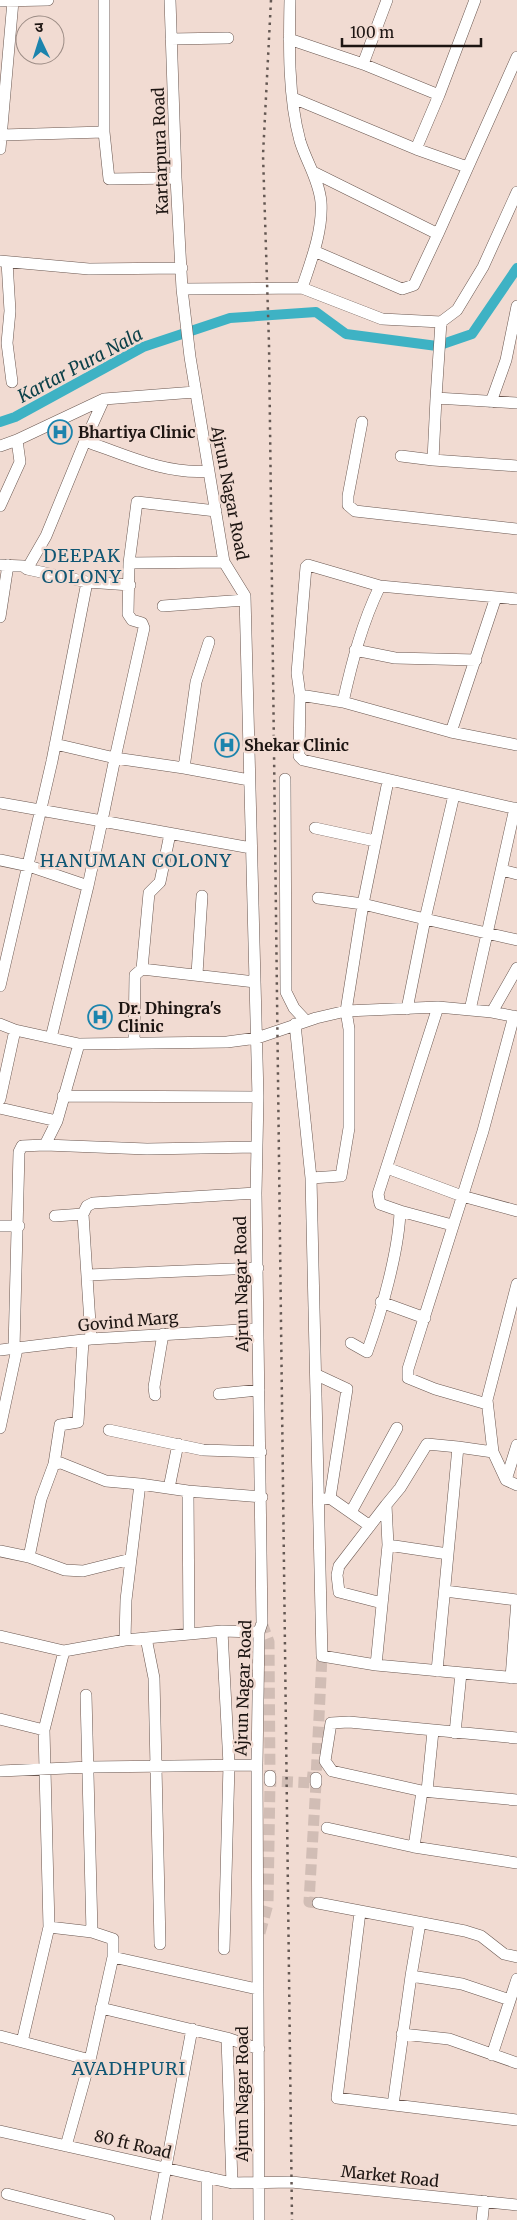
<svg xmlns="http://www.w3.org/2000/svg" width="517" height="2220" font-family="Merriweather,'Noto Sans Devanagari',serif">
<rect width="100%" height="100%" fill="#f1dbd2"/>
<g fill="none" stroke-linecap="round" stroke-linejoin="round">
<path stroke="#3eb2c4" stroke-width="10" d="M 0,422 L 15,417 L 143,347 L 230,318 L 316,312 L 346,334 L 437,346 L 472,334 L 517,268"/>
<path stroke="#d1bdb5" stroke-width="11" stroke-dasharray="11 5.5" stroke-linecap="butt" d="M 262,1623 L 269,1642 L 270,1776 L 279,1776
M 307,1777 L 316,1778 L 322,1656
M 260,1933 L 268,1904 L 270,1781 L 316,1783 L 309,1902 L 318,1903"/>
<g stroke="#6a5750" stroke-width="12">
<path id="minor" d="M 170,0 L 176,178 L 182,289 L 190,357 L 224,562 L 245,596 L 258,1097 L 256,1193 L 262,1623 L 259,1632 L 257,1765 L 259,2220
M 290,0 C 289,45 288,97 300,141 C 306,161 319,180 321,202 C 323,231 311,261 302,288
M 0,1 L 48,0
M 171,39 L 228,38
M 289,39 L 363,64 L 387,0
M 363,64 L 439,95 L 475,0
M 293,98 L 416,149 L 467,167
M 104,132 L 109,179 L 176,178
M 2,135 L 104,132 L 104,0
M 0,149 L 13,1
M 416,149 L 439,95
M 313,172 L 438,234 L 517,57
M 314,251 L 402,289 L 414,285 L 438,234
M 0,261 L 89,269 L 182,268
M 7,262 L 10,311 L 7,343 L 12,382
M 182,289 L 302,288 L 382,319 L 441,322 L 457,310 L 483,267 L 517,192
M 436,398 L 441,322
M 491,402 L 506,360 L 517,306
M 517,403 L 436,398 L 433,460 L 517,466
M 362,422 L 348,496 L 348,505 L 355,511 L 517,529
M 85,441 L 104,399
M 0,446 L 17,440 L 104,399 L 195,392
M 401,456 L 433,460
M 0,506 L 20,462 L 17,440
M 129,563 L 224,562
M 0,565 L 23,566 L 27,569
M 130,585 L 87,582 L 27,569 L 46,536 L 85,441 C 123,454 166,475 208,471
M 380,586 L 308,565 L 306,567 L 297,673 L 300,695 L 299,756 L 303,760 L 517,809
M 163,606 L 245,600
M 0,617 L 8,565
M 355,650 L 395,658 L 476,660
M 300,695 L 343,702 C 352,662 362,623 380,586 L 517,599
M 343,702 L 451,732 L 496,597
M 451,732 L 517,745
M 55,744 L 115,758 L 144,628 L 142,623 L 132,620 L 128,614 L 129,563 L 137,502 L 216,511
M 184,768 L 196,682 L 209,642
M 285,779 L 286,992 L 294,1008 L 306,1021
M 0,803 L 102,821 L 115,758 L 184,768 L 249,780
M 315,828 L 375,841
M 0,860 L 29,866 L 88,886 L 102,821 L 251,848
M 502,870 L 517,874
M 318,898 L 363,904 L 388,781
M 142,969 L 255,982
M 197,974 L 202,896
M 0,986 L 52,761 L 87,582
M 407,1009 L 425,919 L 517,940
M 470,1010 L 515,808
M 492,1012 L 517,968
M 0,1024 L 15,1030 L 79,1044 L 227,1042 L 257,1038 L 316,1018 L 346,1011 L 438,1007 L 492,1012 L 517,1017
M 295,1024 L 311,1178 L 322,1656 L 376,1665
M 51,1038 L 88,886
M 134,1043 L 135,975 L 142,969 L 149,893 L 160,882 L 170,834
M 79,1044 L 57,1121 L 45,1145 L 147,1149 L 257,1147
M 63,1096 L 258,1097
M 0,1099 L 15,1030
M 0,1108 L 57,1121
M 387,1168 L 462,1196 L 517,1211
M 311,1178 L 341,1176 L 349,1128 L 349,1029 L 346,1011 L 363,904 L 425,919 L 454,795
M 400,1211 L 380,1204 L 378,1194 L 438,1007
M 55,1216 L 83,1214
M 0,1226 L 19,1226
M 88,1275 L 258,1268
M 517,1284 L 487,1400 L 493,1452 L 506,1480 L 517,1485
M 381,1302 L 425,1318
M 91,1339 L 83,1214 L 87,1206 L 93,1203 L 256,1193
M 351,1343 L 367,1352 C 381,1314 399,1250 400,1211 L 452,1225
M 14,1349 L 19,1152 L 22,1146 L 45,1145
M 0,1350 L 91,1339 L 258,1329
M 317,1375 L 347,1389 L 330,1498
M 219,1394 L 259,1390
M 155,1395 L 154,1387 L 163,1334
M 487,1404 L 435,1389 L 408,1378 L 408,1369 L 483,1131 L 514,1016
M 0,1428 L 17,1349
M 109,1430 L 203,1450 L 261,1452
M 54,1464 L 60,1425 L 78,1422 L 83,1341
M 506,1480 L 517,1445
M 169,1488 L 178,1444
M 188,1491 L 189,1634
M 323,1499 L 330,1498 L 370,1526
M 351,1512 L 397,1428
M 388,1545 L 386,1505 L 400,1488 L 427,1444 L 458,1447
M 0,1551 L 29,1557 L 41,1499 L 54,1464 L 61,1463 L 106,1481 L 140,1484
M 448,1554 L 458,1447 L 493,1452
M 29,1557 L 65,1570 L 83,1571 L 131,1559
M 445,1591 L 517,1600
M 382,1603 L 339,1592 L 337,1575 L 339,1566 L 386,1505
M 222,1631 L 229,1765 L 224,1949
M 0,1636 L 64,1651 L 125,1640 L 222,1631 L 259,1632
M 146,1638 L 154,1678 L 160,1944
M 125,1640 L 126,1600 L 140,1484 L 188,1491 L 262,1497
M 437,1671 L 448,1554 L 388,1545 L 376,1665 L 517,1678
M 511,1678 L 517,1600
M 0,1719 L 44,1730 L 64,1651
M 455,1733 L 461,1673
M 517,1738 L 349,1722 L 331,1723 L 325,1761 L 332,1771 L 422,1791 L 517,1800
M 0,1771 L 90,1767 L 257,1765
M 270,1781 L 270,1776
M 316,1783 L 316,1778
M 427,1791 L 433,1731
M 327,1828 L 414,1847 L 517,1863
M 414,1847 L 422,1791
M 318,1903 L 465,1931 L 481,1936 L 504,1954 L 517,1957
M 360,1912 L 337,2098 L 517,2120
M 420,1923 L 411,1976 L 462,1984 L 510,2000
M 49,1927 L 92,1932 L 86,1695
M 92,1932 L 113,1939 L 113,1957
M 101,2008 L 227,2038 L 259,2049
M 402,2034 L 449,2039 L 517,2063
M 0,2036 L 90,2060
M 227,2038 L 232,2183
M 22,2042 L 49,1927 L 44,1730
M 492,2055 L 517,1979
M 393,2105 L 411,1976
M 0,2131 L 232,2183 L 291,2182 L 517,2205
M 66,2146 L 90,2060 L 113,1957 L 257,1989
M 7,2194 L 109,2220
M 156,2220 L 192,2029
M 207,2220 L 207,2177
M 482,2220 L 484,2201"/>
</g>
<use href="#minor" stroke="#fff" stroke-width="11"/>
<path stroke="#645853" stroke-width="2.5" stroke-dasharray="2.5 5" stroke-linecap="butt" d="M 271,0 L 263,155 L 269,344 L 292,2220"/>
</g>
<defs>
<g id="hospital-ring" transform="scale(1.25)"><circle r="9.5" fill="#f1dbd2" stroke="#1c84ad" stroke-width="1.5"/><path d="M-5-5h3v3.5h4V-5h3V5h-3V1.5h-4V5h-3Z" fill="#1c84ad"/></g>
</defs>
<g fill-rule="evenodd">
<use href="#hospital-ring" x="60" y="432"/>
<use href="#hospital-ring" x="227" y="745"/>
<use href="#hospital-ring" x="100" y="1017"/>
</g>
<g text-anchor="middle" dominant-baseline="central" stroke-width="5" stroke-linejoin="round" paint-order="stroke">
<g font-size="16" fill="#1d1512" stroke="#f1dbd2">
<text transform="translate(160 151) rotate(-92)">Kartarpura Road</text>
<text transform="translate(230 493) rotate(79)">Ajrun Nagar Road</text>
<text transform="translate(241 1284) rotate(-91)">Ajrun Nagar Road</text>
<text transform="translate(128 1321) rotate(-5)">Govind Marg</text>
<text transform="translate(243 1688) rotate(-88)">Ajrun Nagar Road</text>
<text transform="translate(242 2094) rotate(-90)">Ajrun Nagar Road</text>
<text transform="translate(133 2144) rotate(13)">80 ft Road</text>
<text transform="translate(390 2176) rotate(6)">Market Road</text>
</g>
<g font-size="16" font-weight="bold" fill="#1d1512" stroke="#f1dbd2" text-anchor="start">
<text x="78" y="432">Bhartiya Clinic</text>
<text x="244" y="745">Shekar Clinic</text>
<text x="118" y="1008">Dr. Dhingra's<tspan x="118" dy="18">Clinic</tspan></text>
</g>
<g font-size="18" font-style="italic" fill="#0d4149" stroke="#f1dbd2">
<text transform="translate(80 365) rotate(-28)">Kartar Pura Nala</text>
</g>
<g font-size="18" letter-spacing="1" fill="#0f5673" stroke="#f1dbd2">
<text x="82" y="555">DEEPAK<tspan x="82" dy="21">COLONY</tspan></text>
<text x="136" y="860">HANUMAN COLONY</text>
<text x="129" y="2068">AVADHPURI</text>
</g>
</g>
<g transform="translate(40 40) rotate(356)"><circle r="24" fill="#f1dbd2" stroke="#9c8c85"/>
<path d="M0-4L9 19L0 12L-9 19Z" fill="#1c84ad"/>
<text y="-8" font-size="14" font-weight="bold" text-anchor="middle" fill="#1d1512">उ</text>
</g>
<path d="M342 38v8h139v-8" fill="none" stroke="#1d1512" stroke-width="2.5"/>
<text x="350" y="38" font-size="15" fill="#1d1512" stroke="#f1dbd2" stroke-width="4" paint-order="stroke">100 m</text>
</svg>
